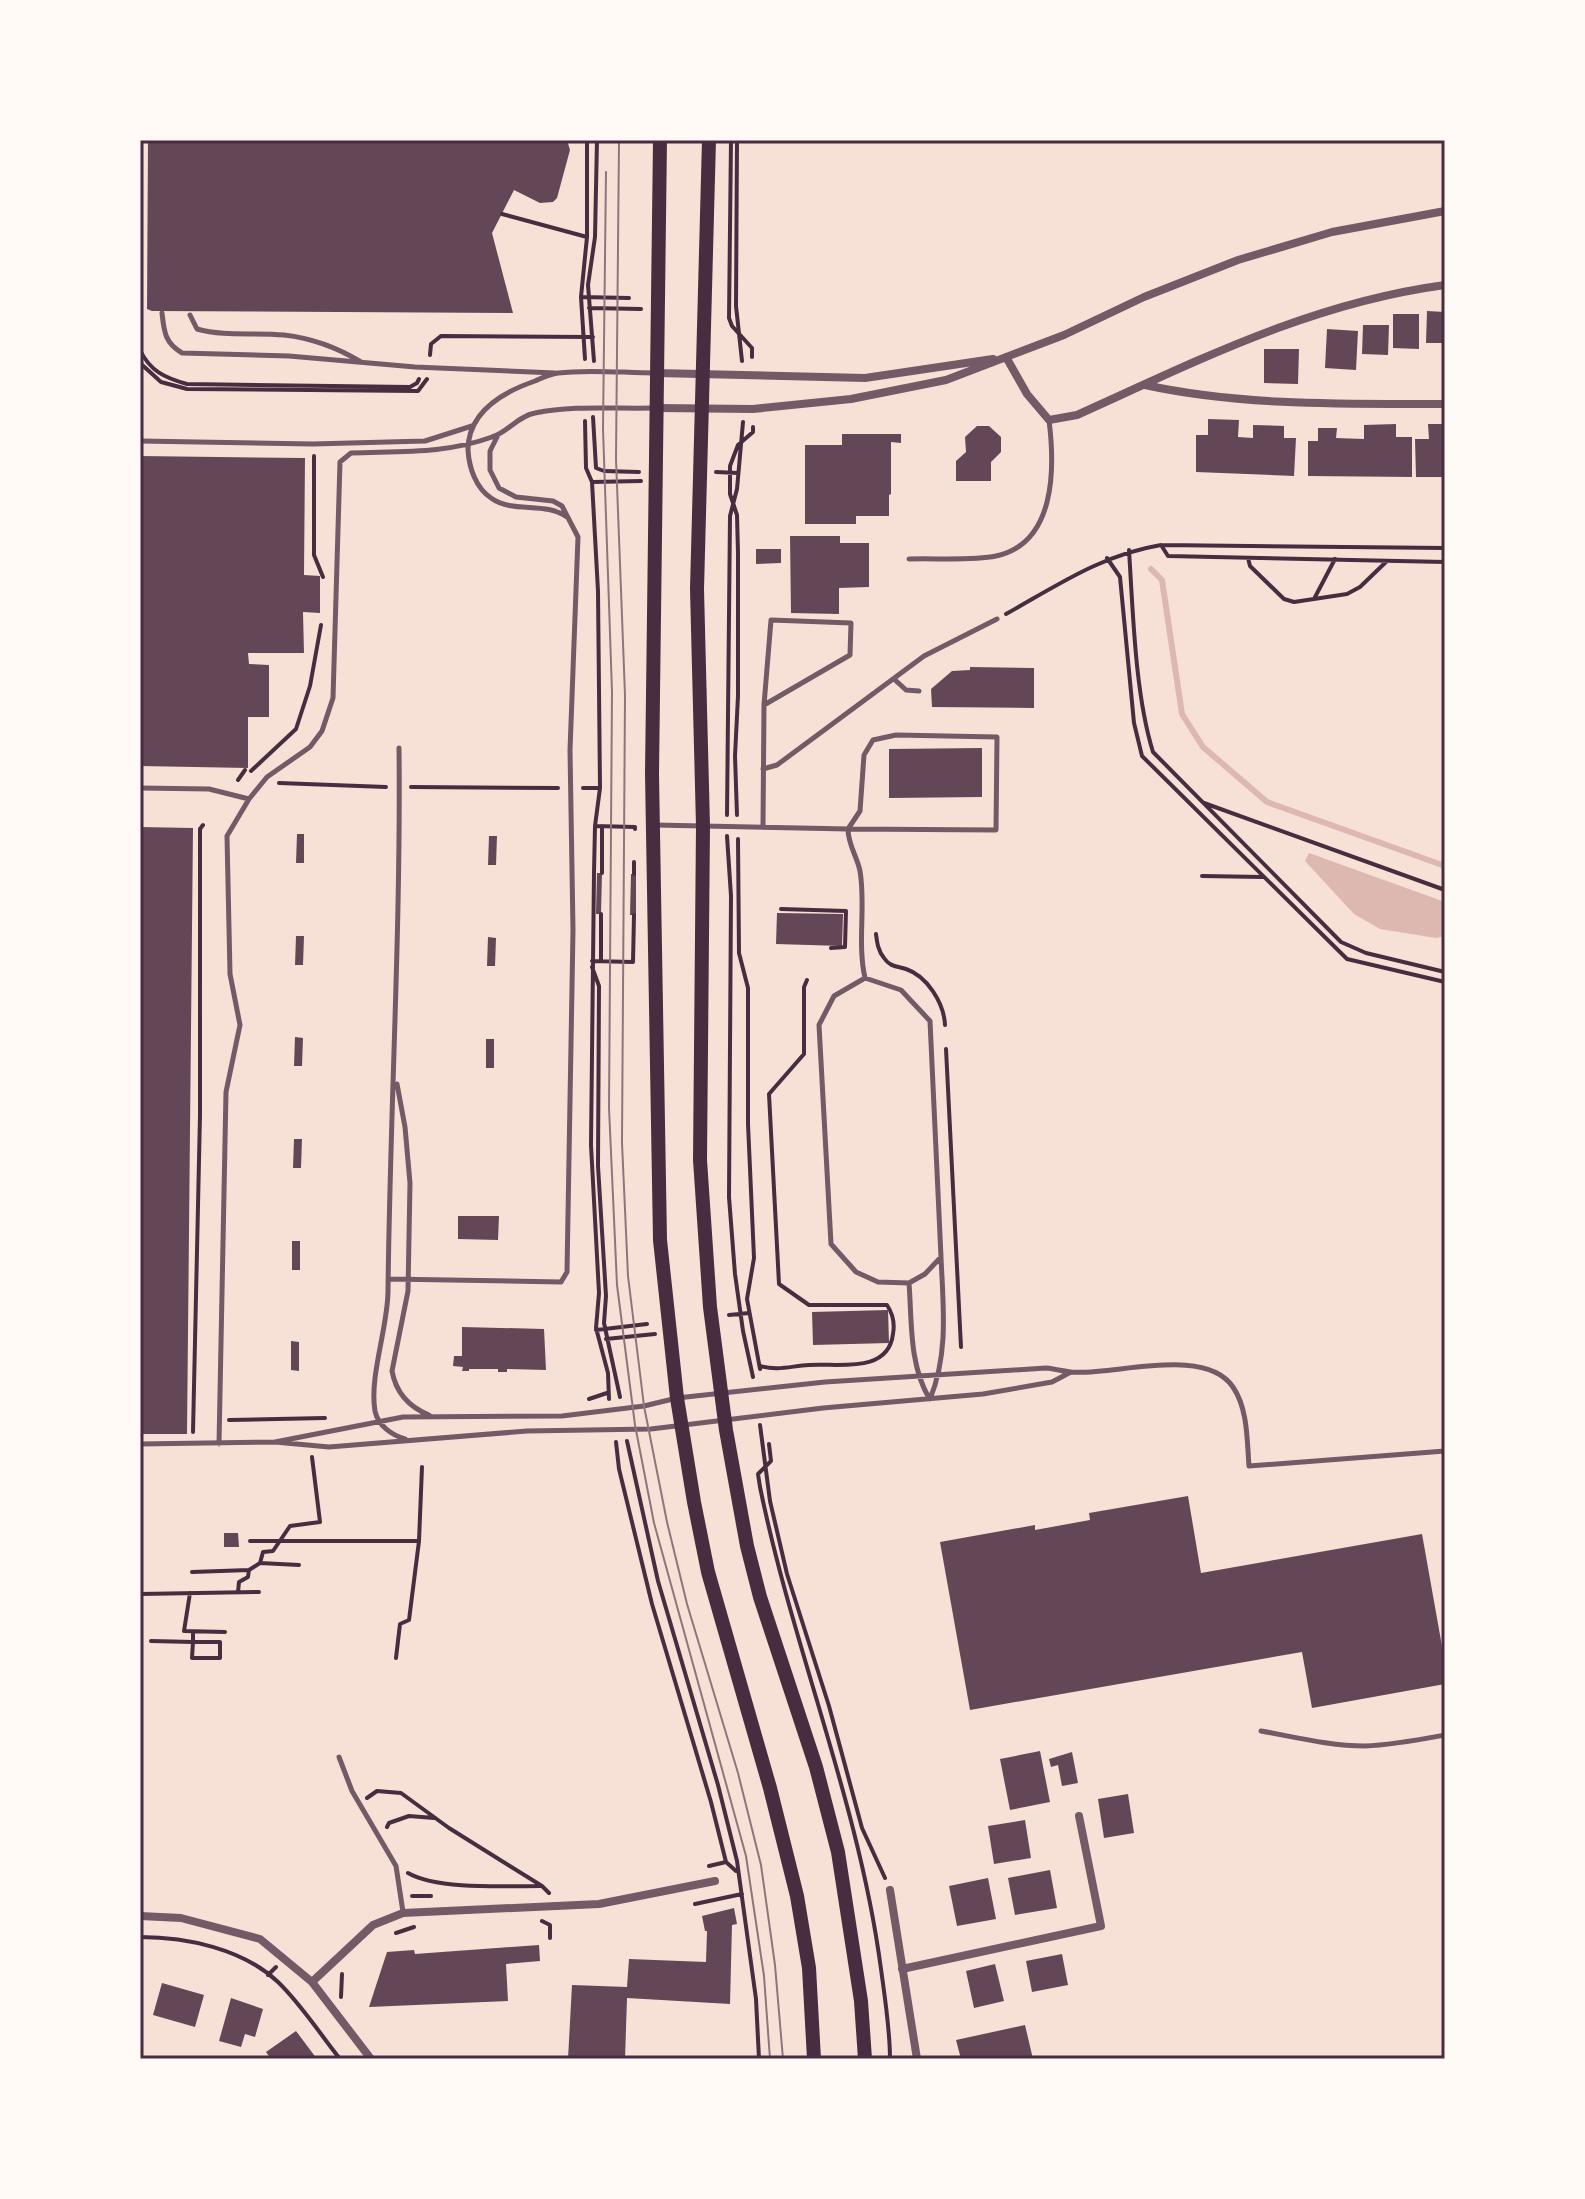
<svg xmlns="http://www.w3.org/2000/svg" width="1585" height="2199" font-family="'PT Sans',sans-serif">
<rect width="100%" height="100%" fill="#f7e1d7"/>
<path fill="#dcb8b0" d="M 1309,853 L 1445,902 L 1445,936 L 1436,938 L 1380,929 L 1354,914 L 1305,861 Z"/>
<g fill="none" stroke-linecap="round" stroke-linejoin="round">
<path stroke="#dcb8b0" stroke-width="6" d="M 1151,569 L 1162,580 L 1182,714 L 1203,747 L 1267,802 L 1445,866"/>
</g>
<path fill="#644757" d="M 148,140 L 567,140 L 570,150 L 557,198 L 553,202 L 540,203 L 514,190 L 492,233 L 513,313 L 152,311 L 147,309 Z
M 1427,311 L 1445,312 L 1445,343 L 1426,343 Z
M 1393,314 L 1419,314 L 1419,349 L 1393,348 Z
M 1363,325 L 1389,325 L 1388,355 L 1362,354 Z
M 1327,329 L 1358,331 L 1356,370 L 1325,368 Z
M 1264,349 L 1299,349 L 1298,384 L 1264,383 Z
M 1208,419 L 1239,420 L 1238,437 L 1253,438 L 1253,425 L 1284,426 L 1284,438 L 1296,438 L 1294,476 L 1196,472 L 1196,435 L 1208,435 Z
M 1396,424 L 1396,437 L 1412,437 L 1412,477 L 1308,476 L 1308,441 L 1318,441 L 1318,428 L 1337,428 L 1336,438 L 1364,439 L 1364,425 Z
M 1428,424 L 1445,424 L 1445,477 L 1416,477 L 1415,439 L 1429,439 Z
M 977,426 L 989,426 L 1001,437 L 1001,452 L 991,462 L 991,481 L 956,481 L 956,461 L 966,452 L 965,437 Z
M 842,434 L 901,434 L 901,443 L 891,442 L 891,494 L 889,495 L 889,516 L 856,516 L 856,524 L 805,524 L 805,445 L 842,445 Z
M 140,456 L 305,458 L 304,575 L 320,576 L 320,613 L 303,612 L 304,653 L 248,653 L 249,664 L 269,665 L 269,717 L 248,717 L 248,768 L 140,766 Z
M 790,536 L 840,536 L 840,543 L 869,543 L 869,587 L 839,588 L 839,614 L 791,613 Z
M 756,549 L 781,549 L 781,563 L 756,564 Z
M 970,667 L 1034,668 L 1034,708 L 932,707 L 931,689 L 952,671 L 970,670 Z
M 982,748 L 982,797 L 889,798 L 889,749 Z
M 140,827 L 193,828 L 187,1434 L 140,1434 Z
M 297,834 L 304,834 L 304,863 L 296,863 Z
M 489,836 L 497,836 L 496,865 L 488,865 Z
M 597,873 L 602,873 L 601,914 L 596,914 Z
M 631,874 L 636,874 L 636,915 L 630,915 Z
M 777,913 L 843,914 L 842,946 L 776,944 Z
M 296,936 L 304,936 L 303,965 L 295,965 Z
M 488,937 L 496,938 L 495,966 L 487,966 Z
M 295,1037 L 303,1038 L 302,1066 L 294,1066 Z
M 486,1039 L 494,1039 L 494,1068 L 486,1068 Z
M 294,1139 L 302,1139 L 301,1168 L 293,1168 Z
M 458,1216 L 499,1216 L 498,1240 L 458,1239 Z
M 292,1241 L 300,1241 L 300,1270 L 292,1270 Z
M 888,1310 L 889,1343 L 813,1345 L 812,1312 Z
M 462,1327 L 544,1329 L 546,1370 L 507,1369 L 507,1372 L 498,1372 L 498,1369 L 469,1369 L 469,1371 L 462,1371 L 463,1367 L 453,1366 L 454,1356 L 462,1356 Z
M 291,1341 L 299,1342 L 299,1371 L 291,1370 Z
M 1188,1496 L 1201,1573 L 1422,1534 L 1445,1663 L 1445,1684 L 1312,1708 L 1302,1652 L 970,1710 L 940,1542 L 1035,1525 L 1035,1530 L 1090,1520 L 1089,1513 Z
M 224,1533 L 238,1533 L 239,1547 L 224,1547 Z
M 1040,1751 L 1050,1802 L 1010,1810 L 1000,1759 Z
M 1072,1752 L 1078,1783 L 1062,1786 L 1058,1765 L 1051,1767 L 1049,1759 Z
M 1128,1794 L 1134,1833 L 1104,1838 L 1098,1799 Z
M 1025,1820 L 1031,1858 L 994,1864 L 988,1826 Z
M 1050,1870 L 1057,1908 L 1015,1915 L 1008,1878 Z
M 988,1878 L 996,1919 L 957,1926 L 949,1886 Z
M 734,1908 L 737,1924 L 732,1925 L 730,2004 L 627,1998 L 625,2059 L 568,2059 L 572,1985 L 627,1987 L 629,1959 L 706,1962 L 707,1931 L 705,1931 L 702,1916 Z
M 539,1945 L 540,1961 L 506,1964 L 508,2001 L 369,2007 L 387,1952 L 414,1950 L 415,1954 Z
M 1062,1954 L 1068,1985 L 1032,1992 L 1026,1961 Z
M 995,1964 L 1004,2001 L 974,2008 L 966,1971 Z
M 162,1983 L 204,1995 L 195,2027 L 153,2015 Z
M 231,1998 L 263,2009 L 255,2037 L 245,2034 L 241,2047 L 219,2041 Z
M 1025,2025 L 1033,2059 L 961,2059 L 956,2040 Z
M 296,2031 L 317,2059 L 271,2059 L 266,2052 Z"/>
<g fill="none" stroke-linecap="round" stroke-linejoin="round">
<path stroke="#4a2c40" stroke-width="4" d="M 731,140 L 729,318 L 732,326 L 752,348 L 752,357
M 737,140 L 736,306 L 742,361
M 502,214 L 587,237
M 581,297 L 629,298
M 589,308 L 641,309
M 140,350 C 150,371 165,378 187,384 L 410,387 L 417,383 L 419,379
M 430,355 L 431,344 L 441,336 L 593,337
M 585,359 L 581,297 L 587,237 L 587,140
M 594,361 L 588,285 L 595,237 L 597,140
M 140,363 L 161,382 L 187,389 L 418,391 L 427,379
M 593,417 L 596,468 L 604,471 L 639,472
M 585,421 L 586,468 L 592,482 L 641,481
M 314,456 L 314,555 L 323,577
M 716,472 L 738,473
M 592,482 L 598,591 L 600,788 L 595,826 L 594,872 L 591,1145 L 599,1293 L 596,1328 L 608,1373 L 609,1399
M 1161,545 L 1445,548
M 1129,550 C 1133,612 1135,694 1153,752 L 1341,942 L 1366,953 L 1445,972
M 1107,558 L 1120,577 L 1134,723 L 1142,756 L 1347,959 L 1445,982
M 1248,558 L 1250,566 L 1284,599 L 1294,602 L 1347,594 L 1360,587 L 1387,561
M 1314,599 L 1335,559
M 1006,614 C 1058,585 1101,555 1161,545 L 1168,556 L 1445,562
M 251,771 L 296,729 L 310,686 L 321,625
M 238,780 L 245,770
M 279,783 L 386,787
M 411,787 L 558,788
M 583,788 L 600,788
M 1204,803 L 1445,890
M 727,815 L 730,516 L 737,489 L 743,422
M 737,815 L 735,756 L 738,696 L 738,553 L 737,515 L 730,494 L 730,466 L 738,445 L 753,432 L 753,427
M 595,826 L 635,827 L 635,829
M 727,836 L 731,896 L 729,1197 L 735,1274 L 743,1331 L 753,1377
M 738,839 L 739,953 L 748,988 L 748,1124 L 754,1258 L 747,1299 L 760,1369
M 602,873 L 602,826
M 634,874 L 634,862
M 1202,876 L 1263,877
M 781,909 L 846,911 L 845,947 L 831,948
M 601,914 L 601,961
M 876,934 C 877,942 878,951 884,958 C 890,967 897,966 906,969 C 927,976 944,1003 945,1025
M 592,961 L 633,962 L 634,915
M 592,967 L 599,986 L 598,1166 L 606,1296 L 604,1323 L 620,1397
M 946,1049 L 961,1347
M 729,1315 L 749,1313
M 596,1330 L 647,1324
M 606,1339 L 655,1334
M 760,1366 C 778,1371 791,1366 809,1365 C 839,1363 888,1374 893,1334 C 895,1323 893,1314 887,1305 L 809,1305 L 779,1284 L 769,1094 L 804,1054 L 804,987 L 807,980
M 589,1399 L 607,1393
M 229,1420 L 325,1418
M 760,1425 L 770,1501 L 787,1574 L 829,1706 L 862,1828 L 885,1878
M 193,1432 L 200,1115 L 200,829 L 203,825
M 627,1441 L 658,1581 L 718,1785 L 737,1861 L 756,1999 L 759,2059
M 616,1442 L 619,1469 L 652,1604 L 711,1802 L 726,1862 L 736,1871
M 769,1444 L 771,1461 L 758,1474 L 760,1487 C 793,1649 859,1803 881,1969 C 885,1999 890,2029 890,2059
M 250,1541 L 419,1541
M 260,1563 L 299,1565
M 192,1572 L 249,1570
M 238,1592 L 239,1582 L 248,1577 L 249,1570 L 260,1563 L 263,1552 L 273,1551 L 290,1526 L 320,1522 L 312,1457
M 190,1593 L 184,1631 L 225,1632
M 140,1594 L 259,1592
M 151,1641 L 193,1642 L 193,1632
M 193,1642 L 220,1642 L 220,1658 L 192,1658 Z
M 396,1658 L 400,1624 L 409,1620 L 419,1541 L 422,1467
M 367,1798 L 377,1791 L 401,1793 L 449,1828 L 542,1886 L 549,1893
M 387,1827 L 389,1823 L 409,1816 L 434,1818
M 709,1866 L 726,1862
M 408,1873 C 437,1890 507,1886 541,1886
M 412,1896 L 431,1896
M 695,1904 L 742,1894
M 542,1921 L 550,1925 L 550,1938
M 396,1933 L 414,1927
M 140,1937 C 187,1937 243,1949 278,1982 C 301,2004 320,2034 340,2059
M 268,1975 L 276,1967
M 341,1997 L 342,1974"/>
<path stroke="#755966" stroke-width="5" d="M 162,313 C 164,332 165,343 182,353 L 289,356 L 415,367 L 555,373
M 190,315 L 197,329 C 225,337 255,332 284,335 C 311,338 338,348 361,362
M 140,441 L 313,444 L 425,441 L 472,426
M 567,517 C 545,501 513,514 491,498 C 476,488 469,468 468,450 C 468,412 503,392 535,381 C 542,378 550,374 558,373 C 589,369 624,373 656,373
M 909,559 C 934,558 972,561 996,556 C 1056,543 1055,468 1049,420
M 894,679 L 906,690 L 919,691
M 896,735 L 997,737 L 996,830 L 848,829 L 860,811 L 864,755 L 873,740 Z
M 399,748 C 401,929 390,1110 388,1291 C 388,1327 369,1377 375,1411 C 378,1426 392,1435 405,1439
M 763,769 L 777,765 L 924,656 L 997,619
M 140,788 L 209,789 L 249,799
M 655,825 L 848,829 C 848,845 857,856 860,871 C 866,906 857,942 865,978
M 763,826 L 764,705 L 771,620 L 851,623 L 850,655 L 764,705
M 865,978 L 901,990 L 930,1021 L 941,1257 L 925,1274 L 909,1283 L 878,1282 L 856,1272 L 831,1244 L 819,1025 L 834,996 Z
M 397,1084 L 405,1127 L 410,1183 L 408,1291 L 392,1371 C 396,1393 409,1407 429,1415
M 388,1279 L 561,1282 L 567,1272 L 573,930 L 570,750 L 578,537 L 562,506 L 553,501 L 516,497 L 499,488 L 490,470 L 490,451 L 497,437
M 909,1283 C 912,1322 909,1364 929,1398
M 930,1399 C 949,1353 943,1305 941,1257
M 275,1442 L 403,1417 L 562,1416 L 644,1406 L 677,1398 L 825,1382 L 1046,1368 C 1055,1369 1063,1371 1071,1372 C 1113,1376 1205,1345 1233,1387 C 1248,1409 1247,1441 1249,1466 L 1445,1451
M 140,1444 L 275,1442 L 329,1447 L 527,1431 L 651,1429 L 823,1408 L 983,1394 L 1052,1382 L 1071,1372
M 219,1444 L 226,1092 L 240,1025 L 230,974 L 227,836 L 249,799 L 267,777 L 310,747 L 322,731 L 333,698 L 340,462 L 351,453 C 399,451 446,454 492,437 C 508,432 518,416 535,413 C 573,405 614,409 653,408
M 1261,1731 C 1295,1737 1330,1746 1365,1746 C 1392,1745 1418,1740 1445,1735
M 339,1757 L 352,1791 L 396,1866 L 403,1912"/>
<path stroke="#755966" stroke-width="8" d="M 1006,357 L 1027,394 L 1049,420 L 1077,415 C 1199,360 1311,303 1445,285
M 656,373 L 865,378 L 993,359
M 1145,385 C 1241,406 1347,404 1445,404
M 656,408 L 753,409 L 851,399 L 946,380 L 1064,335 L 1144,297 L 1238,260 L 1332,232 L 1445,211
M 890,1890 L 917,2059
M 140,1916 L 181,1918 L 260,1939 L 312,1982 L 373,1925 L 403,1913 L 599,1904 L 715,1881
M 902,1969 L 1101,1926 L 1079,1816
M 312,1982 L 371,2059"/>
<path stroke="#4a2c40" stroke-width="14" d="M 660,140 L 652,774 L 660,1240 L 677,1398 L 694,1502 L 708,1572 L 770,1788 L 797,1896 L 809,1968 L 814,2059
M 709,140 L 697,589 L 703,826 L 700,1160 L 710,1307 L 726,1430 L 747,1546 L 760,1597 L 816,1767 L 838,1852 L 861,2001 L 865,2059"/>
<path stroke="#8f747c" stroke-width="2" d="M 619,140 L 616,459 L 625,695 L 622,1143 L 628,1276 L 644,1406 L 667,1522 L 687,1604 L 738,1773 L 761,1865 L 775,1965 L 783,2059
M 606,172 L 603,429 L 612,692 L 609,1108 L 617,1285 L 635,1425 L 654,1523 L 746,1856 L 764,1976 L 770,2059"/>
</g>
<rect width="1585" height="2199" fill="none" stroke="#fffaf5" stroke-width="284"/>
<rect x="142" y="142" width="1301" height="1915" fill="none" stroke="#4a2c40" stroke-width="3"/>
</svg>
